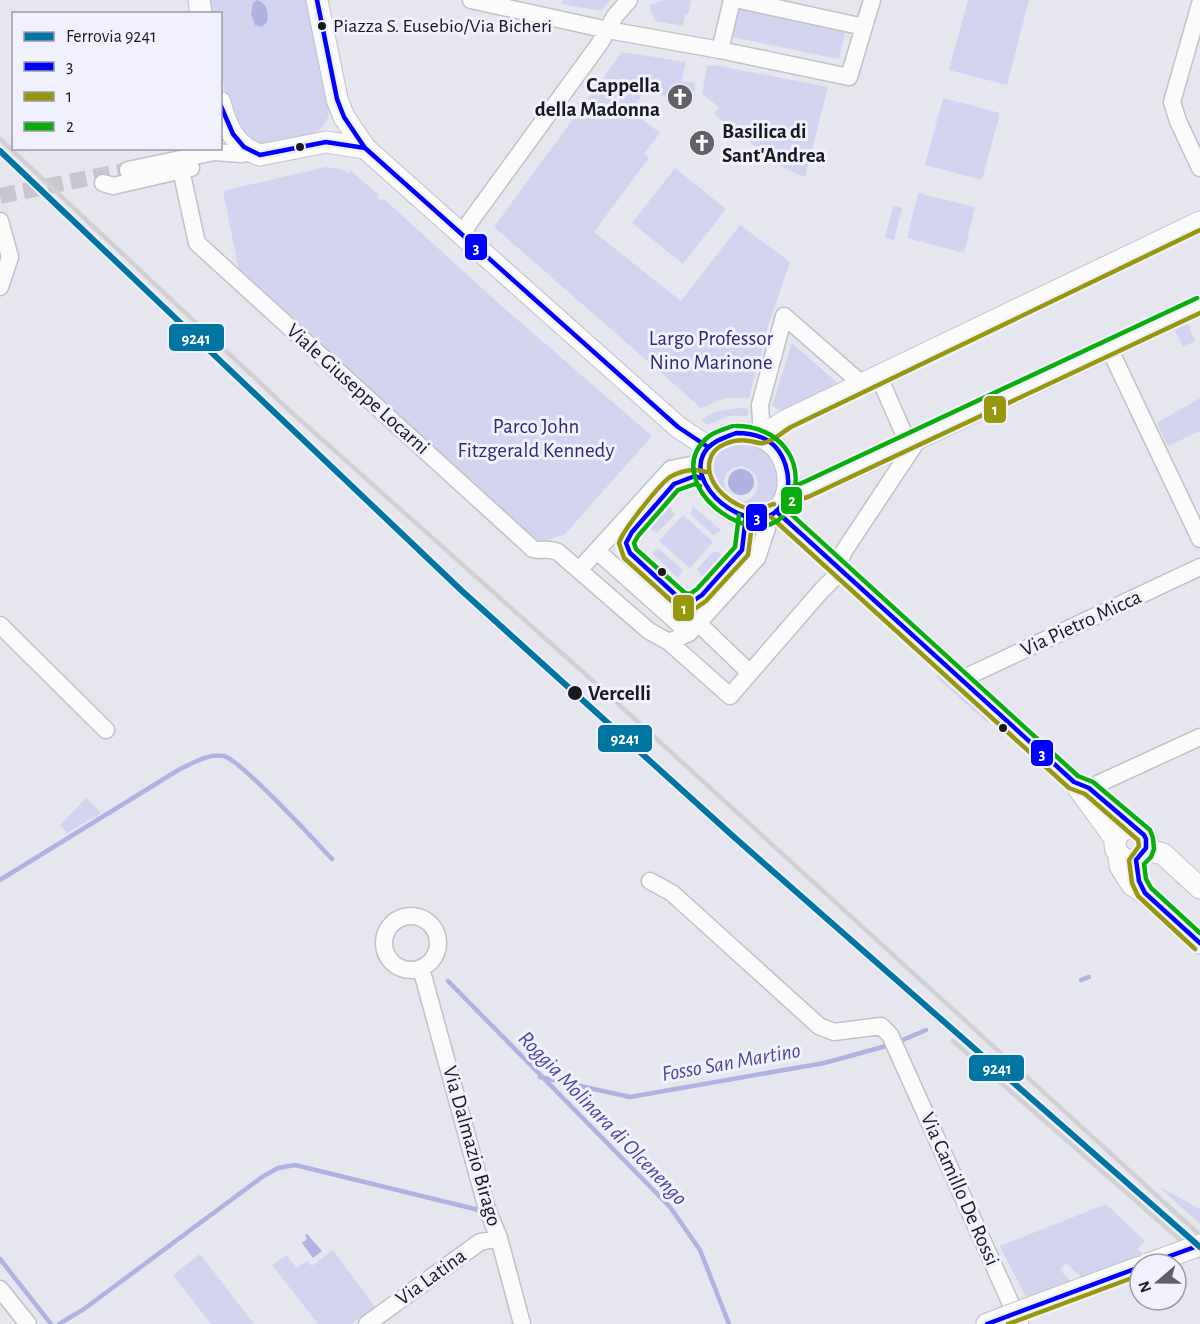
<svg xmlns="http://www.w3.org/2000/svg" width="1200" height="1324" font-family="'Alegreya Sans',sans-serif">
<rect width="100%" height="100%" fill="#e6e6ee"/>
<path fill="#d3d4f0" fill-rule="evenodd" d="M 207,0 L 307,0 L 330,111 C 324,131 316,134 297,138 C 289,141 278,145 270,145 C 216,142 221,51 220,14 L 210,13 Z
M 563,0 L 610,0 L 601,11 L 562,4 Z
M 665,0 L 691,0 L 688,15 L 685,15 L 683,26 L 655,21 L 649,5 Z
M 968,0 L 1029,0 L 1007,85 L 949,70 Z
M 738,8 L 845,32 L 839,59 L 732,37 Z
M 622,52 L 686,62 L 682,81 L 695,83 L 695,89 L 688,98 L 671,88 L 664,97 L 651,89 C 639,96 637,101 635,114 L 660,133 L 644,154 L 649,158 L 594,232 L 681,301 L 740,225 L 790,262 L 768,326 L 749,398 L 725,398 L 701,408 L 494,227 Z
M 714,65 L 828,87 L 805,177 L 782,167 L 714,114 L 719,107 L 702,94 L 707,66 Z
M 943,98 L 1000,113 L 982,180 L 925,165 Z
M 326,167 L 344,170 L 348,174 L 350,170 L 379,195 L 377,197 L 381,201 L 384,199 L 497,302 L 652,436 L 565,534 L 536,544 L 465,475 L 239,271 L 223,191 Z
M 675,168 L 726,209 L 683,264 L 632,223 Z
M 918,193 L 975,207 L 964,253 L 907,238 Z
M 893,206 L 902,208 L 894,240 L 885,238 Z
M 1187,322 L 1195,341 L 1183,347 L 1174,328 Z
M 792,343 L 841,386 L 786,412 L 772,406 Z
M 1200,398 L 1200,431 L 1168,446 L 1157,423 Z
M 740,408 L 749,409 L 747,416 L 729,416 L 706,425 L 702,419 L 715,412 Z
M 744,441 L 765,449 L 783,478 L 771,507 L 751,510 L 732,500 L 715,481 L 711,469 L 717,450 ZM 742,466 C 753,469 762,480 756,492 C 739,522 702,471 742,466 Z
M 693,506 L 721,530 L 713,535 L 690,514 Z
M 670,507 L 675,515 L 657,533 L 650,529 Z
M 683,515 L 713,542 L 690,568 L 659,541 Z
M 658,548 L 683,570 L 678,578 L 652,553 Z
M 714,551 L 722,554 L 702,577 L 697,569 Z
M 939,674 L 990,720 L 988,723 L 936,677 Z
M 86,798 L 101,813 L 67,833 L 60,825 Z
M 1158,1186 L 1200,1209 L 1200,1224 Z
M 1106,1204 L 1145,1241 L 1137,1249 L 1144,1254 L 1081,1277 L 1066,1263 L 1060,1270 L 1071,1281 L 1026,1297 L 1000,1246 Z
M 333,1250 L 375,1307 L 351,1324 L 318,1324 L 272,1265 L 287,1255 L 296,1268 L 307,1261 L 312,1266 Z
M 200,1254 L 254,1324 L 211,1324 L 173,1275 Z"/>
<path fill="#b0b2e2" d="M 257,0 C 267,3 269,12 267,22 L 262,27 L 255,25 L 251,14 L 253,3 Z
M728 482a13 13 0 1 1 26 0a13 13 0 1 1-26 0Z
M 307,1234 L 322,1251 L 313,1258 L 302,1243 L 307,1239 L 305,1235 Z"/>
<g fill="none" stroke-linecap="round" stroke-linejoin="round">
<path stroke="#b0b2e2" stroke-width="4.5" d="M 0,880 L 180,769 C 193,763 209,753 224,756 C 242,761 315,841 332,859
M 1081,980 L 1089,977
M 448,981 L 670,1207 L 700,1250 L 729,1324
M 898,1042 L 926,1030
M 540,1077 L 630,1097 L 824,1063 L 890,1045
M 0,1259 L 51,1324
M 59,1324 L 84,1309 L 262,1177 L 278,1168 L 295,1165 L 475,1209 L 482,1213"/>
<path stroke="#c7c7cf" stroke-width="16" stroke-dasharray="16 8" stroke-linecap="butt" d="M 0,196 L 128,170"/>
<g stroke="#c1c2c8" stroke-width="19">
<path id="minor" d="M 471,0 L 608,30 L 720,50 L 849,77 L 872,0
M 740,0 L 864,27
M 1200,4 L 1172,102 L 1178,121 L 1200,168
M 720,50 L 732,0
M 128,170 L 214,152 L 242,154 L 251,152
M 181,170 L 197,243 L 533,549 C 542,552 547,547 558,552 L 649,631 L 669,642 L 730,696 L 821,591 L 841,571 L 840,560 L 844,551 L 919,438
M 103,183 L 113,186 L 191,168
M 0,221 L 10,257 L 0,287
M 461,234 L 600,43 L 615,16 L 629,0
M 1109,348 L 1200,539
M 879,377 L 908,443
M 768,433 L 761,421 L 760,405 L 784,316 L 862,384
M 597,551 L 689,633
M 580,569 L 671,469 L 700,463
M 698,623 L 750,673
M 0,625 L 106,730
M 669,642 L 689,633 L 757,558 L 767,528 L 768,516
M 962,679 L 1200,567
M 1089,788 L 1200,737
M 650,881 L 672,893 L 819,1026 L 834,1032 L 881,1026 L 890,1035 L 1020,1324
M384 943a27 27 0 1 1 54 0a27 27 0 1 1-54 0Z
M 421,968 L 487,1209 L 499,1238 L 522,1324
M 0,1289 L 28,1324
M 367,1324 L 480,1242 L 499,1238"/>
</g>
<g stroke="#c1c2c8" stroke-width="23">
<path id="major" d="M 199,0 L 201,14
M 317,0 L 337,99 L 344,117 L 365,148 L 678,427 L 708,447
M 220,102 C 226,126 235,147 260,155 L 326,142 L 365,148
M 736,433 C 747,433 758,434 767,440 C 792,454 798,505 767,517 C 727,532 658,450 736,433 Z
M 760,437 L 787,420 L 1200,222
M 787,496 L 805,490 L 919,438 L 1200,305
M 776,511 L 1074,782 L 1116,840
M1115 844a16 16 0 1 1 32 0a16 16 0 1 1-32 0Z
M 1147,850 L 1163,854 L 1200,888
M 1119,855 L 1120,866 L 1132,885 L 1145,893 L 1200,943
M 1075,1291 L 1140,1267
M 987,1324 L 1008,1316"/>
</g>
<use href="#minor" stroke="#fbfbfc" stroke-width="16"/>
<use href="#major" stroke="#fbfbfc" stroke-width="21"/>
<path stroke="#d1d1d3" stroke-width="4.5" d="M 0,139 L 289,410 L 592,680 L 1200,1235
M 953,1041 L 1200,1257"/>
<g stroke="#c1c2c8" stroke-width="23" stroke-linecap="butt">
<path id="major-bridge" d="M 1148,1264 L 1200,1245
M 1008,1316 L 1075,1291"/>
</g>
<use href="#major-bridge" stroke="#fbfbfc" stroke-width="21"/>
<g stroke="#f0f1fd" stroke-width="9">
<path id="bus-1" d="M 317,0 L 337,99 L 344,117 L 365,148 L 678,427 L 708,447
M 220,104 L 233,134 L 244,147 L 260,155 L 326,142 L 365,148
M 736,433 C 745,433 754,434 763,438 C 785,448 794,479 784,501 C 762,546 686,491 703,455 C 709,442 724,438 736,433 Z
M 703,479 L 695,476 L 674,484 L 632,532 L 626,543 L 630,553 L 680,599 L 685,602 L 693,601 L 702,595 L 742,550 L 746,516
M 776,511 L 1074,782 L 1089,788 L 1144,835 L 1146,839 L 1146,848 L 1136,860 L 1139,881 L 1145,893 L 1200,943
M 1148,1264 L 1200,1245
M 987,1324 L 1140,1267"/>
</g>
<g stroke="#f0f1fd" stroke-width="9">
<path id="bus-2" d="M 706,472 C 694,468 681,471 670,477 C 660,484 622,531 619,543 L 624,558 L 676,605 L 686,609 L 696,608 L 706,601 L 748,555 L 753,517
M 789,503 L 808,497 L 1200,313
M 774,504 C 768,506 761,509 756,509 C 734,510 703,483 710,460 C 713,445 735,438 749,441 C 753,441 758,444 763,443 C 772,442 783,432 791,427 L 1200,230
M 771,517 L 1069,788 L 1085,794 L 1138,840 L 1139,846 L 1129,860 L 1132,883 L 1138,896 L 1195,949
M 1008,1324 L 1140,1275"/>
</g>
<g stroke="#f0f1fd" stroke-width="9">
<path id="bus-3" d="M 733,426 C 725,429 714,432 708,437 C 653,484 769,569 792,500 C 806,458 777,426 736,426
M 700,486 L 695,484 L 678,490 L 638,536 L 634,543 L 636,549 L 685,593 L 690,594 L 697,589 L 735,547 L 739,515
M 785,489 L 802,483 L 1197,298
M 781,505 L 1078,776 L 1093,782 L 1150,830 L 1153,838 L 1154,849 L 1151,857 L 1144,864 L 1146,879 L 1151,888 L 1200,933"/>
</g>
<use href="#bus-1" stroke="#00f" stroke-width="4.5"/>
<use href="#bus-2" stroke="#98980e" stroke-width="4.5"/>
<use href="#bus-3" stroke="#09ae0a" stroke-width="4.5"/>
<g stroke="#f0f1fd" stroke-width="10">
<path id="rail-1" d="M 0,151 L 462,591 L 734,837 L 1200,1247"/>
</g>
<use href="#rail-1" stroke="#0075a1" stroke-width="6"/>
</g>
<defs>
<g id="church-disc" transform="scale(1.35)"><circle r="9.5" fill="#616167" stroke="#f0f1fd"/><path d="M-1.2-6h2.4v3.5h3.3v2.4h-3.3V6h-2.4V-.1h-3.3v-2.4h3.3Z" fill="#fff"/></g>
</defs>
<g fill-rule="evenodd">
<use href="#church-disc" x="680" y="97"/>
<use href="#church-disc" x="702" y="143"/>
</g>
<g fill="#19191e" stroke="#f0f1fd" stroke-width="2">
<circle cx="322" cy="26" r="5"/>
<circle cx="300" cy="147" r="5"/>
<circle cx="662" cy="572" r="5"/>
<circle cx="575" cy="693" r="8"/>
<circle cx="1003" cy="728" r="5"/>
</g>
<g text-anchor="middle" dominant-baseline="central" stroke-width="6" stroke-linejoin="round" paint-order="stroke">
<g font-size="20" fill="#19191e" stroke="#f0f1fd" text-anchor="start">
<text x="333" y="26">Piazza S. Eusebio/Via Bicheri</text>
</g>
<g font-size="21" font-weight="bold" fill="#19191e" stroke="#f0f1fd" text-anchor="end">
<text x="660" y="85">Cappella<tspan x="660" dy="24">della Madonna</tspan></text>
<text x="722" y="131" text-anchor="start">Basilica di<tspan x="722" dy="24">Sant'Andrea</tspan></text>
</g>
<g font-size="21" fill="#312976" stroke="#f0f1fd">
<text x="711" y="338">Largo Professor<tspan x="711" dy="24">Nino Marinone</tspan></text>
<text x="536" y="426">Parco John<tspan x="536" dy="24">Fitzgerald Kennedy</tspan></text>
</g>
<g font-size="21" fill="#19191e" stroke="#f0f1fd">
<text transform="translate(358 389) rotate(42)">Viale Giuseppe Locarni</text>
<text transform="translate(1081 623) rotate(-25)">Via Pietro Micca</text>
<text transform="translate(472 1146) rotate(74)">Via Dalmazio Birago</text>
<text transform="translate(960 1189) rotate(66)">Via Camillo De Rossi</text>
<text transform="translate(431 1277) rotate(-36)">Via Latina</text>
</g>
<g font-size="21" font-weight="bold" fill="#19191e" stroke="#f0f1fd" text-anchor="start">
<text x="588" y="693">Vercelli</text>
</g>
<g font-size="22" font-style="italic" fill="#4c4898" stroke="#f0f1fd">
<text transform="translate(731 1062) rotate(-10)">Fosso San Martino</text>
<text transform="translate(603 1118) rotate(46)">Roggia Molinara di Olcenengo</text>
</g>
</g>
<g stroke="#f0f1fd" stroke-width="2">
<rect x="464" y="233" width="24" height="28" rx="6" fill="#00f"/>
<rect x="168" y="323" width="57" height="29" rx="6" fill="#0075a1"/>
<rect x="983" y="395" width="24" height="29" rx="6" fill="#98980e"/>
<rect x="780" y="486" width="23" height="29" rx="6" fill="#09ae0a"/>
<rect x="745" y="503" width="23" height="29" rx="6" fill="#00f"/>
<rect x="672" y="594" width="23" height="28" rx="6" fill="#98980e"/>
<rect x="597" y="724" width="56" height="29" rx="6" fill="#0075a1"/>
<rect x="1030" y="739" width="24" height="28" rx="6" fill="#00f"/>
<rect x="968" y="1054" width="57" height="28" rx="6" fill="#0075a1"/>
</g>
<g font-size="16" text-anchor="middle" font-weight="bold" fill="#fff">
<text x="476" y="253">3</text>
<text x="196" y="344">9241</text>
<text x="995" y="415">1</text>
<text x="792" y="506">2</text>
<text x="757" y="523">3</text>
<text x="684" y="614">1</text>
<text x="625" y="744">9241</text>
<text x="1042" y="759">3</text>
<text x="997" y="1074">9241</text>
</g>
<rect x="12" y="12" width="210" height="138" fill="#f0f1fd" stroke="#9a9ba4" stroke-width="1.5"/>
<rect x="24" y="32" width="30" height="9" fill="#0075a1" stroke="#9a9ba4" stroke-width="1.5"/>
<text x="66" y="42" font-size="18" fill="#19191e">Ferrovia 9241</text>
<rect x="24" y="62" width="30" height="9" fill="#0000ff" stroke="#9a9ba4" stroke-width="1.5"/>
<text x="66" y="72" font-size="18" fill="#19191e">3</text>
<rect x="24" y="92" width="30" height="9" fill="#98980e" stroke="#9a9ba4" stroke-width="1.5"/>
<text x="66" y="102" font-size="18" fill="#19191e">1</text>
<rect x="24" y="122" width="30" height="9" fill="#09ae0a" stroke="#9a9ba4" stroke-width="1.5"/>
<text x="66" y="132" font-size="18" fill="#19191e">2</text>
<g transform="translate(1158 1282) rotate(250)"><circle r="28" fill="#f0f1fd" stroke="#9a9ba4" stroke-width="1.5"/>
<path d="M0-4.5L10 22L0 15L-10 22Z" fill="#616167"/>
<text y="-9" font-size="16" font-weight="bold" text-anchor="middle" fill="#19191e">N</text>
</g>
</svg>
